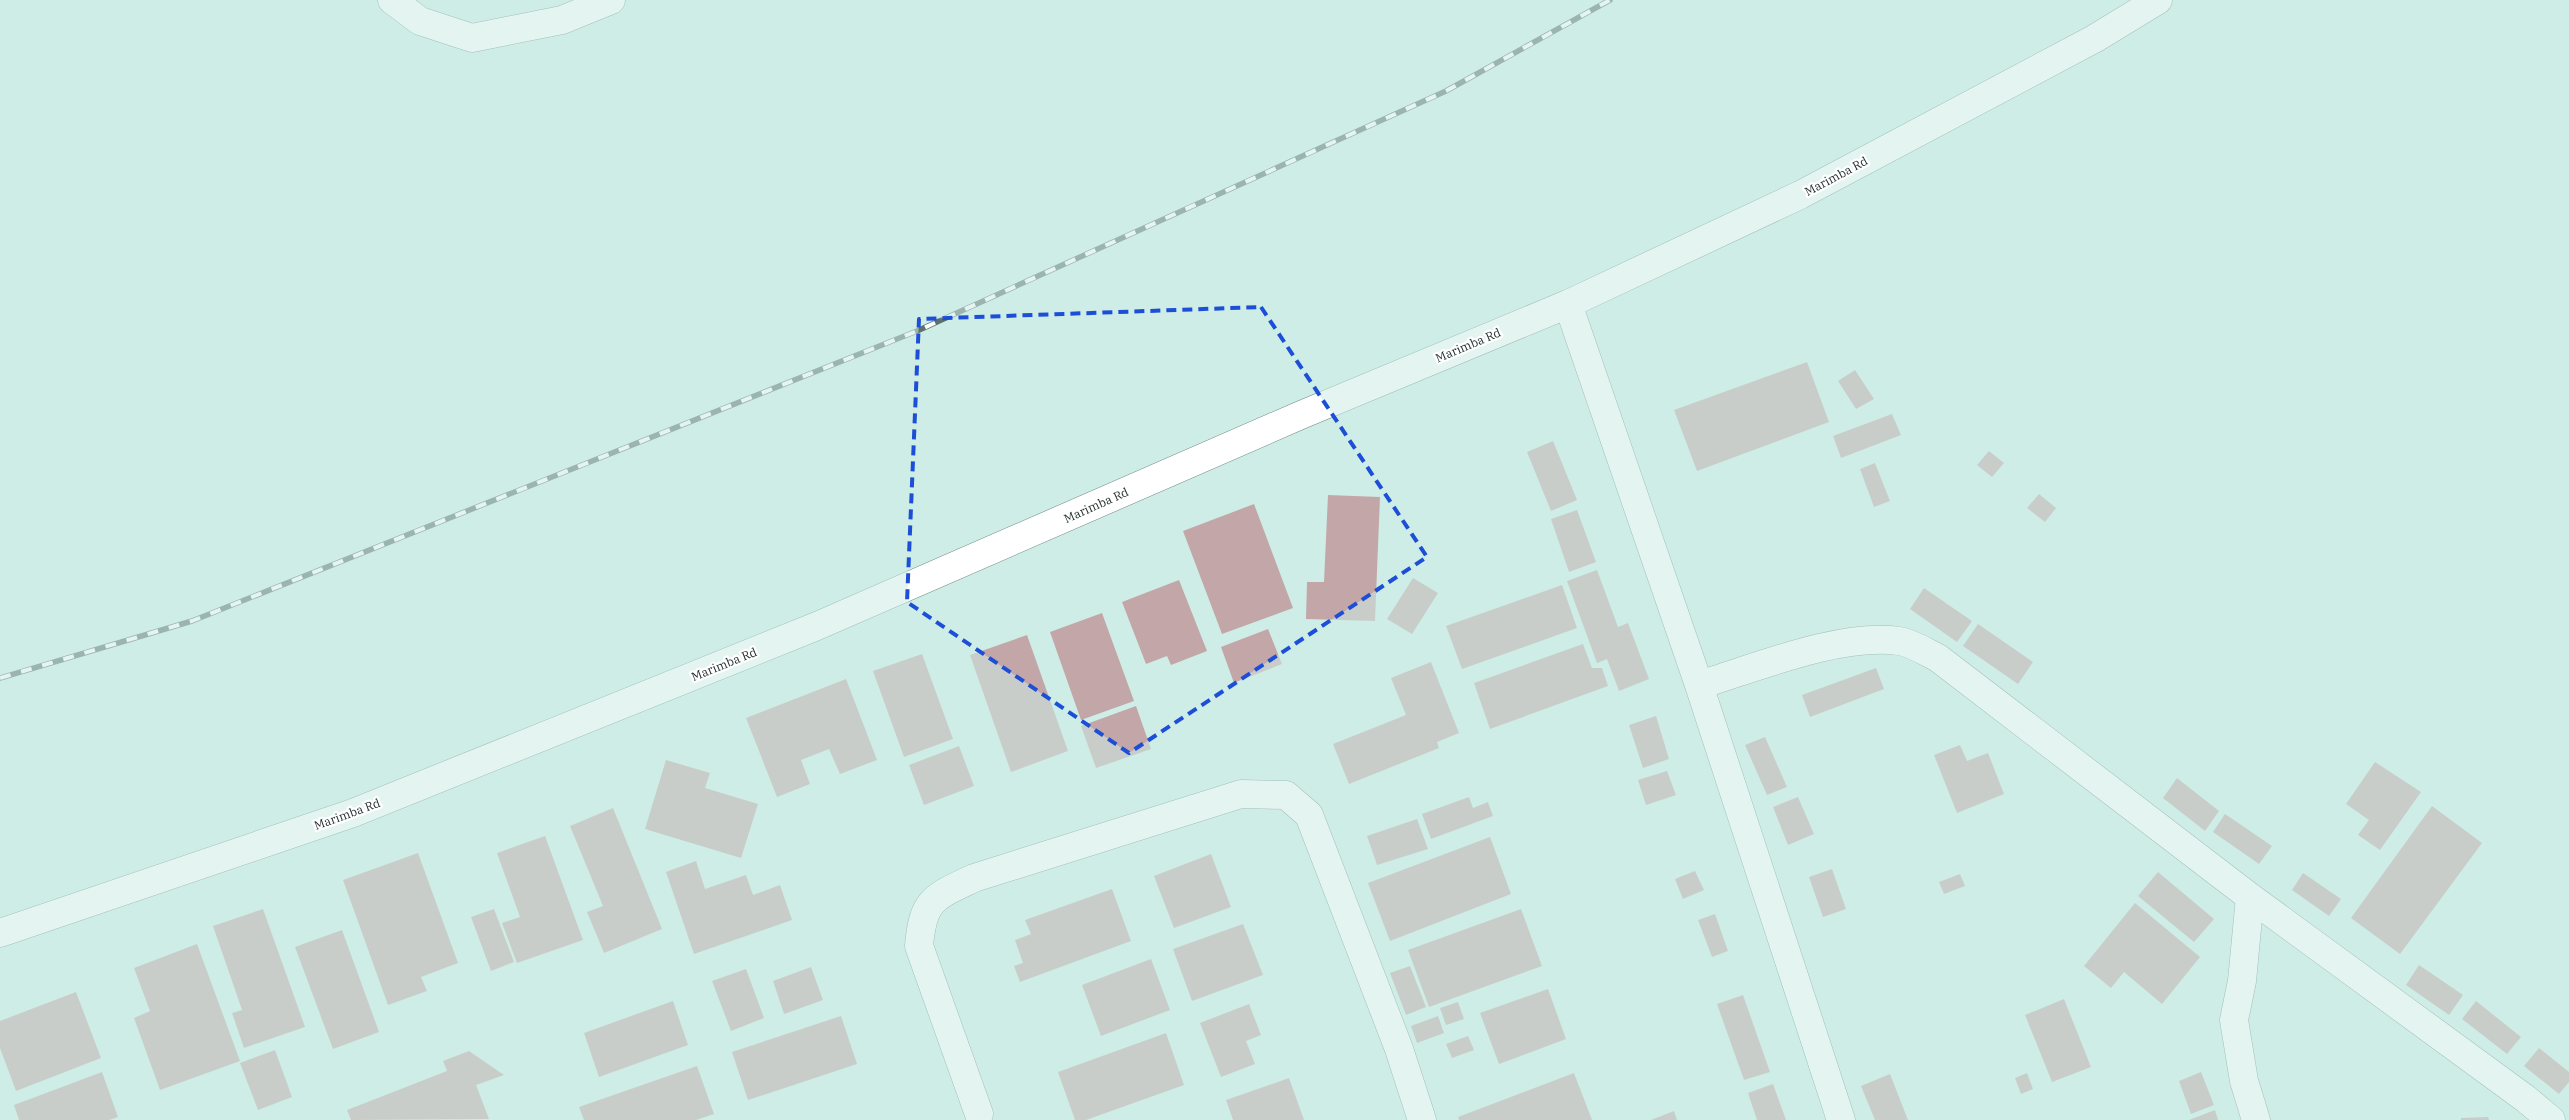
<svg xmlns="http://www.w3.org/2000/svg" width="2569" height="1120" font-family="'IBM Plex Serif',serif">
<rect width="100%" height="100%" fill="#ceede6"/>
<path fill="#c3a7a8" d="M 1807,362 L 1829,422 L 1697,471 L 1674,410 Z
M 1855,370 L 1874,399 L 1856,409 L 1838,381 Z
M 1892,414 L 1901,435 L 1841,458 L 1833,436 Z
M 1553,441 L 1577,500 L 1551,511 L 1527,452 Z
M 1989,451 L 2004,463 L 1992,477 L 1977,465 Z
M 1875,463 L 1890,501 L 1874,507 L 1860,469 Z
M 2039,494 L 2056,508 L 2045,522 L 2027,508 Z
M 1328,495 L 1380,497 L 1375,621 L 1306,619 L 1307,582 L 1324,582 Z
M 1254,504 L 1293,608 L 1222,634 L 1183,531 Z
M 1577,510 L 1596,562 L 1569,572 L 1551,519 Z
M 1597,570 L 1618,627 L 1628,623 L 1649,679 L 1619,691 L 1607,659 L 1597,663 L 1567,581 Z
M 1413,578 L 1438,593 L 1412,634 L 1387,619 Z
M 1179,580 L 1207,651 L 1171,665 L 1167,656 L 1146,664 L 1122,602 Z
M 1562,585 L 1577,628 L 1462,669 L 1446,626 Z
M 1924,588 L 1972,621 L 1957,642 L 1910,609 Z
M 1102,613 L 1134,701 L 1081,720 L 1050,632 Z
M 1978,624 L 2033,662 L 2018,684 L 1963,646 Z
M 1268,629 L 1282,664 L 1234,683 L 1221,647 Z
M 1027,635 L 1068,751 L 1011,772 L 970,655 Z
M 1583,644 L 1592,668 L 1602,668 L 1608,686 L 1490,729 L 1474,683 Z
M 922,654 L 953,739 L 904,757 L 873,671 Z
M 1431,662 L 1459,733 L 1437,742 L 1439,748 L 1349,784 L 1333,744 L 1406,715 L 1391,678 Z
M 1876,668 L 1884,689 L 1810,717 L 1802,695 Z
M 846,679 L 877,760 L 840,774 L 829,749 L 801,760 L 810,784 L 777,797 L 746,718 Z
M 1136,706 L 1151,749 L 1096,768 L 1081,726 Z
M 1656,716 L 1669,759 L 1643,768 L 1629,725 Z
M 1765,737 L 1787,787 L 1767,795 L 1745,745 Z
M 1960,745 L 1967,761 L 1988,753 L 2004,794 L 1957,813 L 1934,755 Z
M 959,746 L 974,786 L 924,805 L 909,765 Z
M 666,760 L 710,773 L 705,788 L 758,804 L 741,858 L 645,829 Z
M 2375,762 L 2421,792 L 2380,850 L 2358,835 L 2369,820 L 2346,804 Z
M 1667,771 L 1676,795 L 1646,805 L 1638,780 Z
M 2177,778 L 2219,811 L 2205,831 L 2163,798 Z
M 1469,797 L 1473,808 L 1488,802 L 1493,816 L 1431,839 L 1422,814 Z
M 1798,797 L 1814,834 L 1788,845 L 1773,807 Z
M 2432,806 L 2482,843 L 2400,954 L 2351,918 Z
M 613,808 L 662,929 L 604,953 L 587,912 L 603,906 L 570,826 Z
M 2225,814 L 2272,846 L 2259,864 L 2213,832 Z
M 1417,819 L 1428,849 L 1377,865 L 1367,836 Z
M 545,836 L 583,940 L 517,963 L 502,923 L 520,917 L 497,853 Z
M 1490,837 L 1511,894 L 1390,941 L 1368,883 Z
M 418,853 L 458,963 L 421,977 L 427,991 L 388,1005 L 343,880 Z
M 1211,854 L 1231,907 L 1174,928 L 1154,876 Z
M 696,861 L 705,889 L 746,875 L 753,895 L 780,885 L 792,920 L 694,954 L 666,872 Z
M 1832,869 L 1846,909 L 1823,917 L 1809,877 Z
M 1695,871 L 1704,890 L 1683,899 L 1675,879 Z
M 2158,872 L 2214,919 L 2194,942 L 2138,896 Z
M 2303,873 L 2341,899 L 2329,916 L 2292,890 Z
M 1960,874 L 1965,886 L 1944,894 L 1939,882 Z
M 1112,889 L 1131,941 L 1020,982 L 1014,966 L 1023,963 L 1015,940 L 1031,934 L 1025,920 Z
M 2135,903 L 2200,957 L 2162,1004 L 2124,972 L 2111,988 L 2084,966 Z
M 263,909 L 305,1027 L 244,1048 L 232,1013 L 242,1010 L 213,926 Z
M 494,909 L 514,962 L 491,971 L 471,917 Z
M 1521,909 L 1542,966 L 1429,1007 L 1408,950 Z
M 1715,914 L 1728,951 L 1712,957 L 1698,920 Z
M 1243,924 L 1263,975 L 1192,1001 L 1173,949 Z
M 342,930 L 379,1032 L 333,1049 L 295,947 Z
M 197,944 L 240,1061 L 160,1090 L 134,1018 L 150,1011 L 134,968 Z
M 1151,959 L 1170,1010 L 1101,1036 L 1082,985 Z
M 2419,965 L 2463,995 L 2449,1015 L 2406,985 Z
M 1410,966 L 1426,1007 L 1406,1015 L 1390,973 Z
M 811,967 L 823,1000 L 784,1014 L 773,981 Z
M 746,969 L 764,1018 L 731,1031 L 712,981 Z
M 1548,989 L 1566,1039 L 1499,1064 L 1480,1013 Z
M 76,992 L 101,1058 L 16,1091 L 0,1048 L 0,1021 Z
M 1743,995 L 1770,1072 L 1744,1080 L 1717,1004 Z
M 2064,999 L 2091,1067 L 2052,1082 L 2025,1015 Z
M 673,1001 L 688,1045 L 599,1077 L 584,1033 Z
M 2476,1001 L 2521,1037 L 2507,1054 L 2462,1019 Z
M 1458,1002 L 1464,1019 L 1446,1025 L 1440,1008 Z
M 1249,1004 L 1261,1035 L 1246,1041 L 1255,1064 L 1221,1077 L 1200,1023 Z
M 841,1016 L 857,1064 L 748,1100 L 732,1052 Z
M 1438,1016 L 1444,1033 L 1417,1043 L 1411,1026 Z
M 1166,1033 L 1184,1085 L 1086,1120 L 1075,1120 L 1058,1072 Z
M 1468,1036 L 1474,1050 L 1452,1058 L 1446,1044 Z
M 2539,1048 L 2569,1072 L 2569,1082 L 2559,1094 L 2524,1066 Z
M 275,1050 L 292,1097 L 258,1110 L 240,1063 Z
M 469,1051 L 504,1075 L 476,1085 L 489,1119 L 351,1120 L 347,1110 L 447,1071 L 443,1061 Z
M 697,1066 L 714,1114 L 696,1120 L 584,1120 L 579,1107 Z
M 102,1072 L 118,1117 L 109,1120 L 19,1120 L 14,1105 Z
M 2201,1072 L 2214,1105 L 2191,1114 L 2179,1081 Z
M 1574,1073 L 1592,1120 L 1459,1120 L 1458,1117 Z
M 2027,1073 L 2033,1089 L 2021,1094 L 2015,1078 Z
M 1890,1074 L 1908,1120 L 1875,1120 L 1861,1086 Z
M 1289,1078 L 1304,1120 L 1233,1120 L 1226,1100 Z
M 1773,1084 L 1786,1120 L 1757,1120 L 1748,1093 Z
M 2215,1110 L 2218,1120 L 2189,1120 Z
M 1674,1111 L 1677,1120 L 1651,1120 Z
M 2488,1117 L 2489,1120 L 2461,1120 L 2461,1118 Z"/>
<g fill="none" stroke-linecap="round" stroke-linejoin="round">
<g stroke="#6d8984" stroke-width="29">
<path id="street" d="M 392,0 L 420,21 L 472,38 L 562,20 L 611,0
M 1568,304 L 1699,685 L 1841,1120
M 1699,685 C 1756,668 1839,633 1899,641 C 1912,643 1926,652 1938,658 L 2250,897 L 2526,1099 L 2551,1120
M 2250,897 L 2242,981 L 2234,1020 L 2244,1081 L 2256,1120
M 979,1114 L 919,946 C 923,899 934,897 974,878 L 1241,794 L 1286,795 L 1309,815 L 1399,1049 L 1422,1120"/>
</g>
<g stroke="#6d8984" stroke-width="29">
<path id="secondary" d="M 0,933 L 353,813 L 817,626 L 1301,415 L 1568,304 L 1800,195 L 2094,39 L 2158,0"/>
</g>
<use href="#street" stroke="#fff" stroke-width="28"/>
<use href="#secondary" stroke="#fff" stroke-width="28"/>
<g stroke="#5e706d" stroke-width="5.5">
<path id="rail" d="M 0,678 L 192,621 L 917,331 L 1446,91 L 1610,0"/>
</g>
<use href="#rail" stroke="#fff" stroke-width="4" stroke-dasharray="11" stroke-linecap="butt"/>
</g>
<path d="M0 0H2569V1120H0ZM 1261,307 L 1427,557 L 1129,753 L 907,602 L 919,319 Z" fill="#ceede6" fill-opacity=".55" fill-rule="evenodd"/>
<path fill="none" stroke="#1d4ed8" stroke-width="4" stroke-dasharray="10 6" stroke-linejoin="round" d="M 1261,307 L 1427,557 L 1129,753 L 907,602 L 919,319 Z"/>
<g text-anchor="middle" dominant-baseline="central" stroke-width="4.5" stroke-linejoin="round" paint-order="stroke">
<g font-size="12" fill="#222e2c" stroke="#fff">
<text transform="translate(1836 176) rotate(-28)">Marimba Rd</text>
<text transform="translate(1468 345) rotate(-23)">Marimba Rd</text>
<text transform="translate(1096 505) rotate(-24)">Marimba Rd</text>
<text transform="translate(724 664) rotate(-22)">Marimba Rd</text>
<text transform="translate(347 814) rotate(-20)">Marimba Rd</text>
</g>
</g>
</svg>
